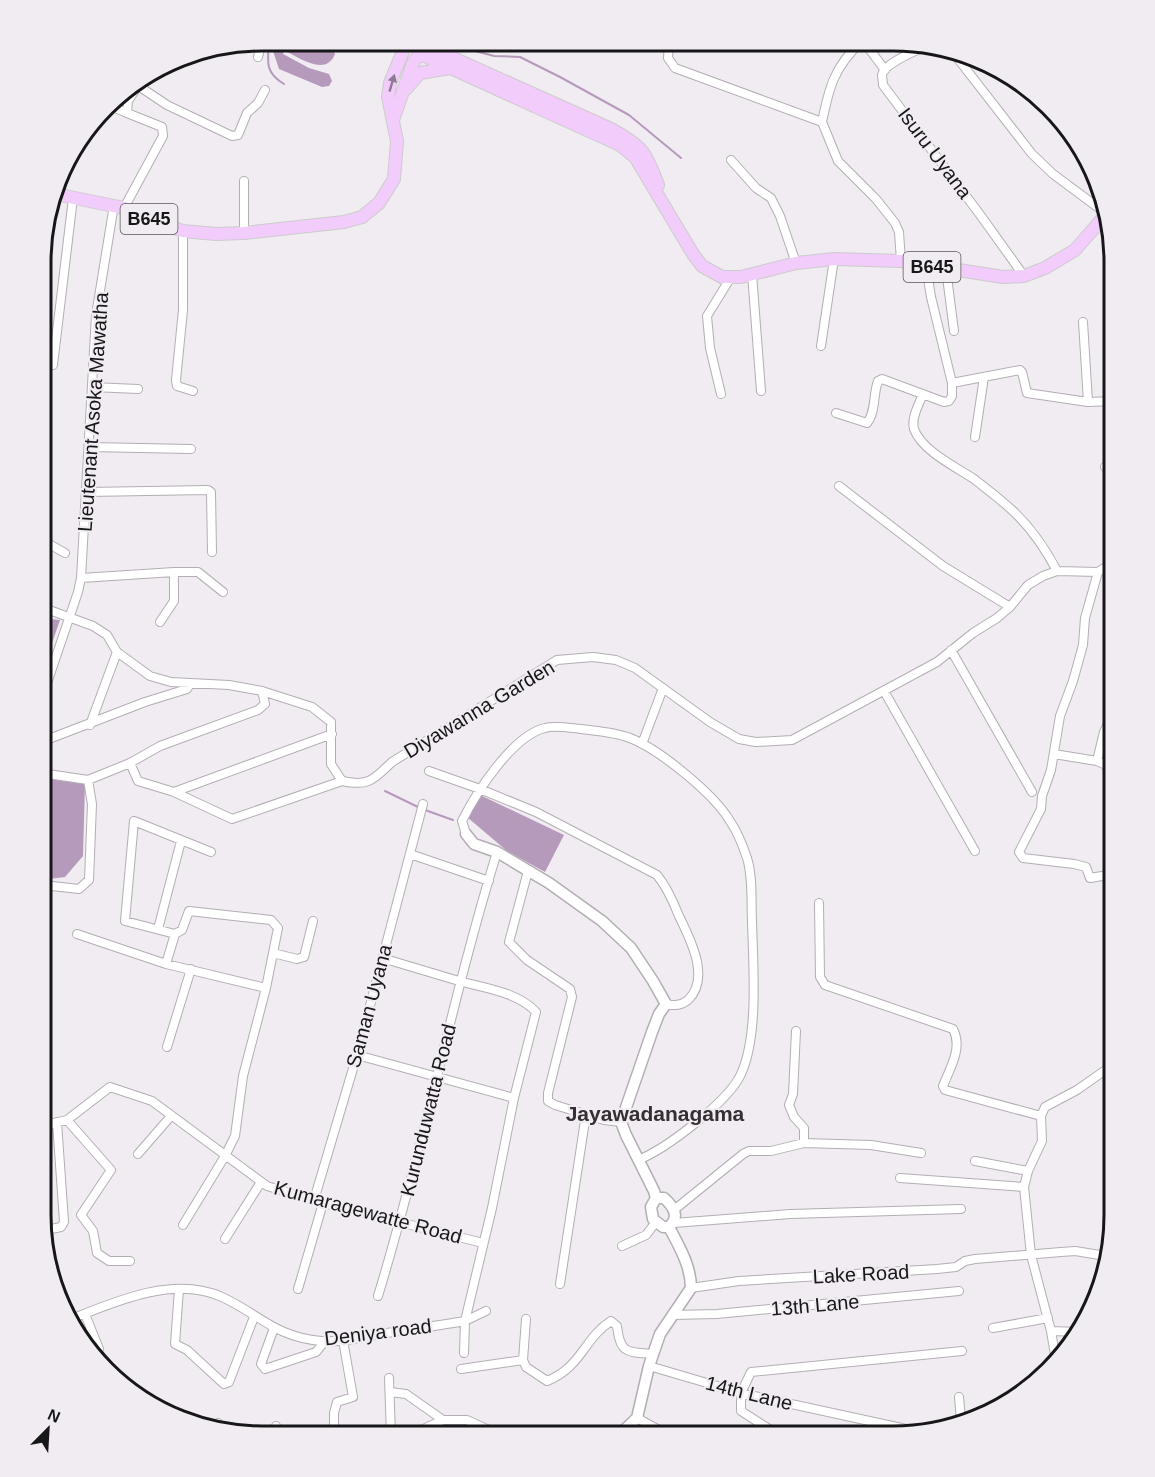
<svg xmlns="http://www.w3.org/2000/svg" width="1155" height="1477" font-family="Arial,sans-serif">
<rect width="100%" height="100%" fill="#f1ecf2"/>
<path fill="#b69abc" d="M 276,41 C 294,41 328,34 335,54 C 326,77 299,58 284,50 L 283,54 L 309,68 L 329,74 L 332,81 L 329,86 L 322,87 L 279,69 L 273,51 Z
M 42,618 L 60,620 L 42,672 Z
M 41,778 L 85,784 L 83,856 L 65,877 L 41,880 Z
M 480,795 L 564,835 L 545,872 L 507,851 L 467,817 Z"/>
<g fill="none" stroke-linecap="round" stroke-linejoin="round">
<path stroke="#b69abc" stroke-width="2" d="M 269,41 C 268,61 264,72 284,84
M 454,41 L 458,44
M 468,49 L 494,56 L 520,57 L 560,77 L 629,115 L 681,158
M 385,791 L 420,808
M 425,810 L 453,820"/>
<g stroke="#b3aeb4" stroke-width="10">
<path id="street" d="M 669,42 L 668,58 L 675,68 L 822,122 L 838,161 L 876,199 L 895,223 L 899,232 L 901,261
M 864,42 L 885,70
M 928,45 C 918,50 884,63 882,75 C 882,75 883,84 883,85 L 981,216 L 1024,276
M 955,55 L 1032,154 L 1053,174 L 1100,209
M 258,57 L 262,41
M 137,85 L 167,105 L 232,136 L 238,135 L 247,113 L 258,103 L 265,90
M 108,105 L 127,113
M 822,122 C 829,88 834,67 861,42
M 731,160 L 756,188 L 771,198 L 780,216 L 796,263
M 124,208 L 163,136 L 162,127 L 127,113 L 128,101 L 141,81
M 183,231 L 183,310 L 176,380 L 177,386 L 193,391
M 244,233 L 244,181
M 946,269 L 954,331
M 752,274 L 761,391
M 1083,322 L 1088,402
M 821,346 L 834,259
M 53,365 L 73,198
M 952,383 L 1020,370 L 1022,372 L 1027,393 L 1088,402 L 1114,401
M 92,387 L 138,389
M 721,394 L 710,348 L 707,316 L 731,277
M 923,394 C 919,404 911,418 914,429 C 922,451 956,467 974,479 C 987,489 1001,500 1013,511 C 1031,528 1046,550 1057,571
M 836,413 L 867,423 C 876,412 873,394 878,381 L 882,379 L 944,402 L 949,401 L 952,396 L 952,383 L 931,297 L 926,266
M 975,437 L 984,377
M 89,447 L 191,449
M 1105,467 L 1114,465
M 839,486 L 943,566 L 1010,607
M 87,492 L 208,490 L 211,492 L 212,552
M 42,540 L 65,553
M 1098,572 L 1085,618 L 1083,645 L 1073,681 L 1060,716 L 1051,770 L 1042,796 L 1041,809 L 1019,852 L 1023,858 L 1074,864 L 1086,867 L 1090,878 L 1114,874
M 81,578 L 174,572 L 198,572 L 223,592
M 42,611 L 52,611 L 93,626 L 107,635 L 117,652 L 150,676 L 171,682 L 229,685 L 262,691 L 312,707 L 331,722 L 331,764 L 342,781 C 369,787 374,779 392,762 L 557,660 L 593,657 L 616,660 L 635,668 L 710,722 L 739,739 L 756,742 L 792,740 L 937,662 L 973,633 L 997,618 L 1010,607 L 1028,585 L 1043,576 L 1057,571 L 1098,572 L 1114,562
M 160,622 L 174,601 L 174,572
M 951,650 L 1032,792
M 884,691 L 975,851
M 42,698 L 78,592 L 81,578 L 96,315 L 114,205
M 90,725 L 117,652
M 41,742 L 145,702 L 187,689 L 190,684
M 642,744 L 663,688
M 1054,754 L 1097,761 L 1106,765 L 1114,784
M 1097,761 L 1104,732 L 1110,719
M 130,763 L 138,781 L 174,792 L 232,819 L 342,781
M 429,771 L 480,789 L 536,812 L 657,875 C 667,887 673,901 679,916 C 690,939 711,978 688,1000 C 681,1006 674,1006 666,1004
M 41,773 L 88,780 L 130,763 L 160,746 L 258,710 L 265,704 L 262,691
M 174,792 L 332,734
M 466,834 L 462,821 C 476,793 512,736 545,728 C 555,725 570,728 581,729 C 596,731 615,732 630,738 C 659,749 714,794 730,821 C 737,831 743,846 747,858 C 753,877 751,901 752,921 C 753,964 759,1035 741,1074 C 729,1101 666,1149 638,1160
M 410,854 L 489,881
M 528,871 L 509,942 L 527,960 L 570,989 L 572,997 L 548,1093 L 548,1101 L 555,1105 L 604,1120 L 621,1122
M 41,889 L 52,886 L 79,889 L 89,880 L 92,804 L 88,780
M 819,903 L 820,977 L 825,985 L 953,1029 C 963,1048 950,1068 943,1086 L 945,1090 L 1041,1116
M 158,929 L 181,841
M 77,934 L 166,964 L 266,988
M 273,953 L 297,959 L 304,957 L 313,921
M 382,958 C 408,966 433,973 459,981 C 484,988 518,992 536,1012 L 514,1098 L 492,1208 L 465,1321 L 464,1353
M 166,964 L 175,934
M 796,1031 L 793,1094 L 789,1105 L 794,1117 L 804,1128 L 804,1143
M 167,1047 L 191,969
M 357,1055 L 514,1098
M 67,1120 L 111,1170 L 81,1215 L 93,1231 L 97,1253 L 109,1261 L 130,1261
M 41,1126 L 67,1120 L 110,1087 L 152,1101 L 267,1186 L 323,1203 L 483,1243
M 138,1154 L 171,1116
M 975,1161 L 1028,1171
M 900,1178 L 1024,1187
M 314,1200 L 357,1055 L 423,804
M 674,1210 L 743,1154 L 749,1151 L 771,1151 L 804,1143 L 871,1145 L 921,1153
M 674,1223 L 790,1214 L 961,1209
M 183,1225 L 225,1156 L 235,1136 L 243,1076 L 266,988 L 278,928 L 271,920 L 189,911 L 182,930 L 175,934 L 125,921 L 134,821 L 211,852
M 225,1239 L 261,1182
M 48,1245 L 48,1233 L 51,1229 L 61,1227 L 64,1222 L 57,1122
M 622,1246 L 646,1235 L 656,1222
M 560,1284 L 586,1114
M 691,1288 L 739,1281 L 937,1269 L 956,1267 L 965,1261 L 975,1259 L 1061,1252 L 1075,1251 L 1106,1256
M 179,1289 L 175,1344 L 187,1350 L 224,1384 L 229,1382 L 254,1317
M 298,1289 L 323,1203
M 378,1296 C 423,1149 452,998 497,852
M 85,1314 L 99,1349
M 672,1315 L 717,1314 L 959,1291
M 526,1319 L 523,1360 L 526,1367 L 547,1381 C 582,1367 584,1338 611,1321 L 617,1326 C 620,1354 627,1352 653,1354
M 69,1320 C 114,1302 173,1275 222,1297 C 259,1314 275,1337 321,1341 C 338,1343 358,1338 375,1335 C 405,1330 435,1326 465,1321 L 486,1311
M 274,1328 L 261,1364 L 265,1369 L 316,1352 L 321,1346 L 322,1341
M 993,1328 L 1048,1318
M 1051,1331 L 1080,1332
M 649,1366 L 741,1393 L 920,1432
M 1054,1366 L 1055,1355 L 1051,1331 L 1031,1255 L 1024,1187 L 1028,1171 L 1042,1141 L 1041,1116 L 1045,1107 L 1077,1090 L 1114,1064
M 461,1369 L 523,1360
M 389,1378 L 391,1436
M 390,1392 L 406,1394 L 443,1420
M 959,1397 L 961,1420
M 637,1418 L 670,1436
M 218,1426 L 218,1423
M 276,1426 L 276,1436
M 391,1433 L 419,1431 L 443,1420 L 467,1420 L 502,1436
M 334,1436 L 334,1413 L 337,1402 L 353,1397 L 343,1340
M 780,1436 L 741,1411 L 741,1393 L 751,1372 L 962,1351"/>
</g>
<g stroke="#b3aeb4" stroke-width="13">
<path id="secondary" d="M 466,834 L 474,844 L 497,852 L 549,883 L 602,921 L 631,948 L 653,981 L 666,1004 L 659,1014 L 652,1032 L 621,1122 L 626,1135 L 654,1191 L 656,1198 L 651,1207 L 653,1219 L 663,1227 L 669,1227 C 679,1246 691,1266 691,1288 L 660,1334 L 649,1366 L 637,1418 L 618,1436
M 656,1198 L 664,1198 C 674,1207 680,1217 669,1227"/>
</g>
<g stroke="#ccc" stroke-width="14">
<path id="primary" d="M 424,45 L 611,129 C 642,146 646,152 658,185
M 420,54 L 620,145 L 635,157 L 693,254 L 702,266 L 722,277 L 741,277 L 796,263 L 834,259 L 901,261 L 1003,277 L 1024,276 L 1045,268 L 1075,250 L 1103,218
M 406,89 L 420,73 L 450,68
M 394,117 L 413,63 L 418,56
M 55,194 L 124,208 L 154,221 L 183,231 L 216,234 L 244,233 L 344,222 L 362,217 L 379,203 L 394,179 L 397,141 L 388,97 L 390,83 L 404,49"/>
</g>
<use href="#street" stroke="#fff" stroke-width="8"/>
<use href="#secondary" stroke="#fff" stroke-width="10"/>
<use href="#primary" stroke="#f2ccfa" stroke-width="12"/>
</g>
<defs><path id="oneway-solid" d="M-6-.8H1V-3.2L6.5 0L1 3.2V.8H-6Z" transform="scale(1.5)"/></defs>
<use fill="#8f7a94" href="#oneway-solid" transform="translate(392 83) rotate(-74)"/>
<g text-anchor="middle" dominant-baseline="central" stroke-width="4.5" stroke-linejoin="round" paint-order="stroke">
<g fill="#f1ecf2" stroke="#585659" stroke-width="1.5">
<rect x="120.5" y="204" width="57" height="30" rx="4.5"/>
<rect x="903.5" y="252" width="57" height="30" rx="4.5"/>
</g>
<g font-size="18" font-weight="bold" fill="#171618">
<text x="149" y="219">B645</text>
<text x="932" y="267">B645</text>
</g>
<g font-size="20" fill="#171618" stroke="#f1ecf2">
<text transform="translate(935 153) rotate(53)">Isuru Uyana</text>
<text transform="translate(93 412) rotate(-86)">Lieutenant Asoka Mawatha</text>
<text transform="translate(479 709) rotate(-31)">Diyawanna Garden</text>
<text transform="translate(369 1006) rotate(-75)">Saman Uyana</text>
<text transform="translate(428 1110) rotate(-76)">Kurunduwatta Road</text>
<text transform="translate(368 1212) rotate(15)">Kumaragewatte Road</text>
<text transform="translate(861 1274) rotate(-3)">Lake Road</text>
<text transform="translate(815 1305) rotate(-5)">13th Lane</text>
<text transform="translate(378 1332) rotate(-7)">Deniya road</text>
<text transform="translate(749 1393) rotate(14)">14th Lane</text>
</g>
<g font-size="21" font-weight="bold" fill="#332f33" stroke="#f1ecf2">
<text x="655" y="1113">Jayawadanagama</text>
</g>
</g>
<path d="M0 0H1155V1477H0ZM262 51H893A211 211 0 0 1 1104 262V1215A211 211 0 0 1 893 1426H262A211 211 0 0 1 51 1215V262A211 211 0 0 1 262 51Z" fill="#f1ecf2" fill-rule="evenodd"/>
<path fill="none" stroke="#171618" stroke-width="3" d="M262 51H893A211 211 0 0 1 1104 262V1215A211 211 0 0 1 893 1426H262A211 211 0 0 1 51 1215V262A211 211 0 0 1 262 51Z"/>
<g transform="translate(48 1429) rotate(24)" stroke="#f1ecf2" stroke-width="4.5" paint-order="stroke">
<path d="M0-4.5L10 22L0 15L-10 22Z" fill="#171618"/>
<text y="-9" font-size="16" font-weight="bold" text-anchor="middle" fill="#171618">N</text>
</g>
</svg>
